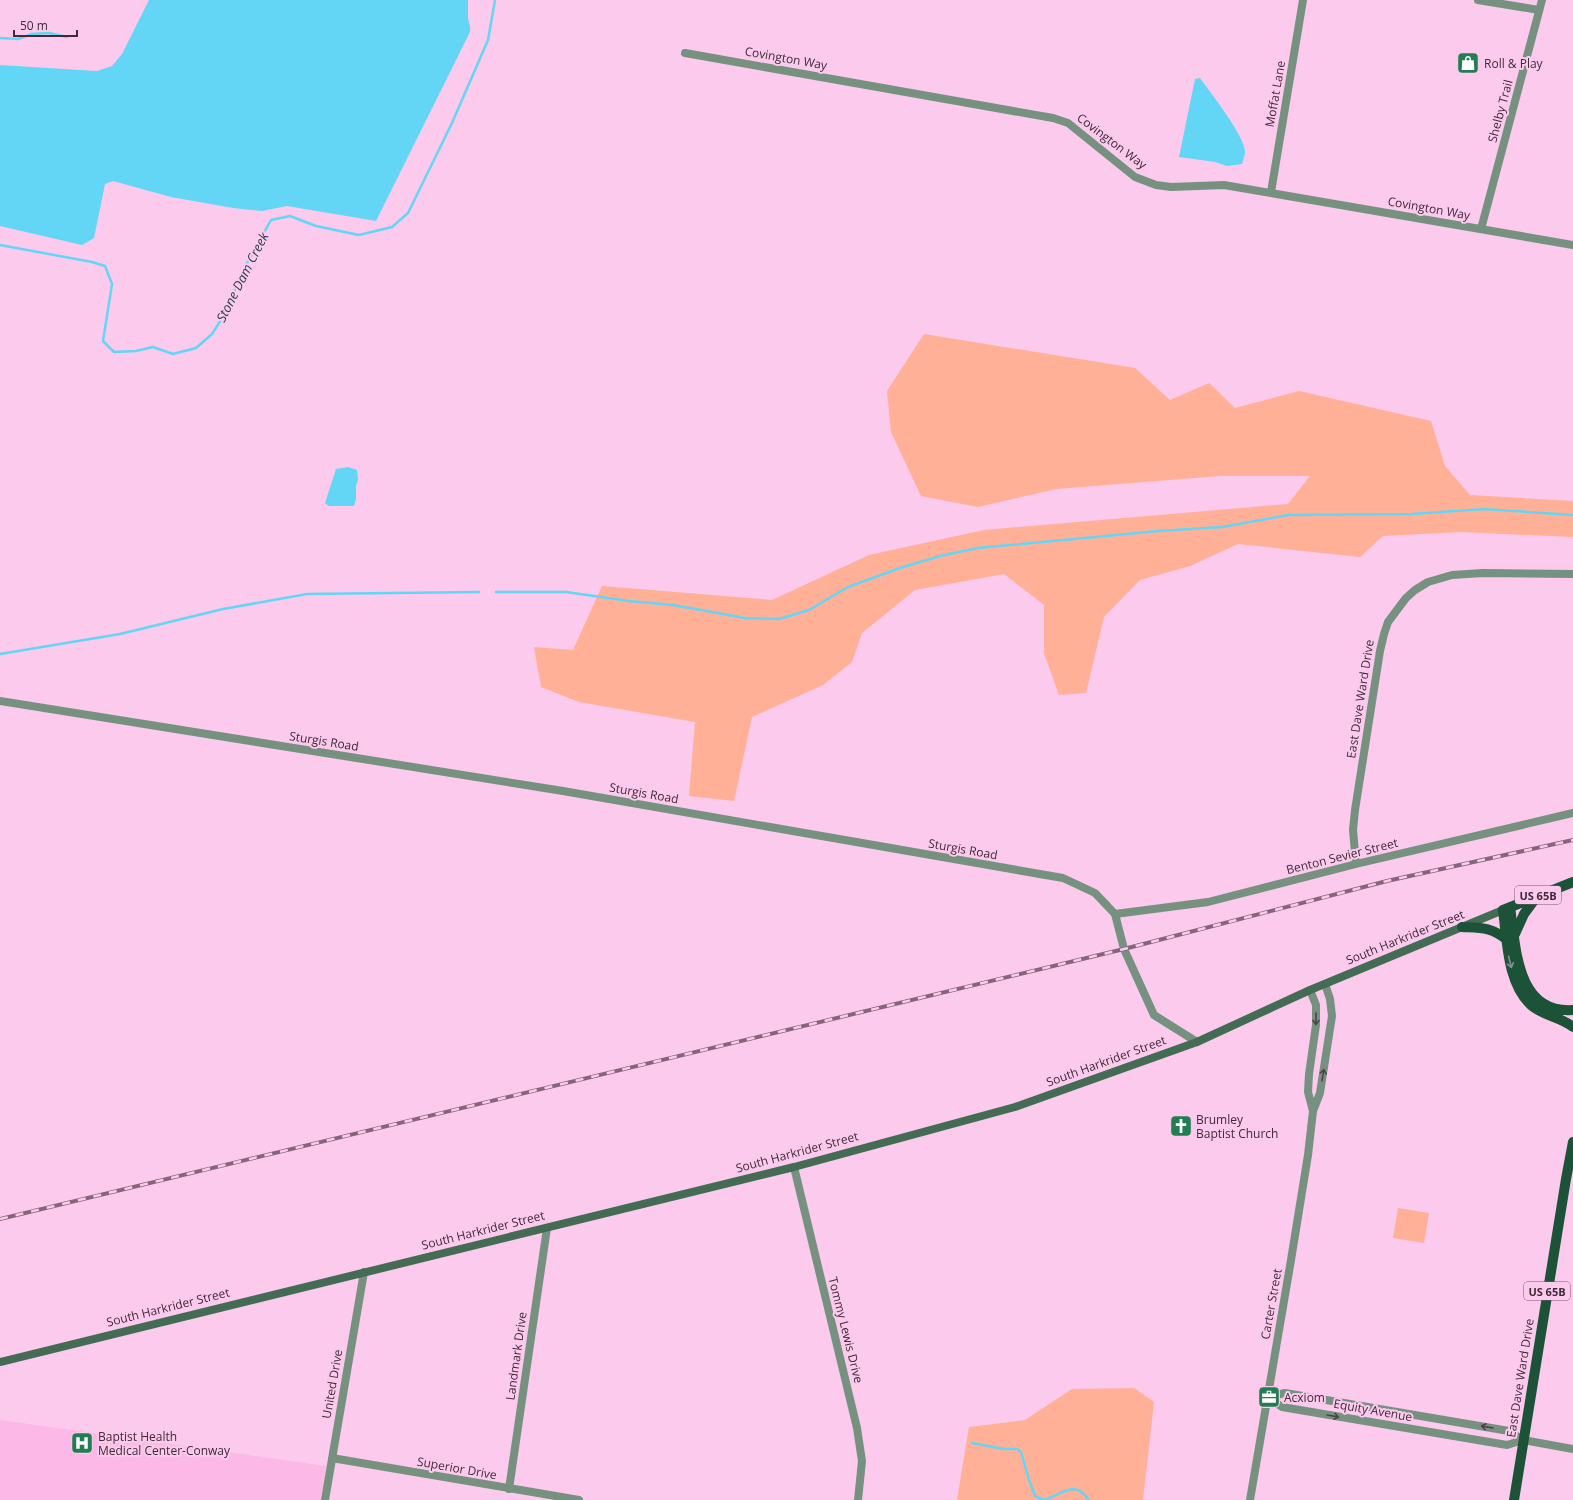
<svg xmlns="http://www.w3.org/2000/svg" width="1573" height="1500" font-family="'Open Sans',sans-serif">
<rect width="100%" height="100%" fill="#fbcaec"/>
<path fill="#fcb9e7" d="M 0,1420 L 326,1466 L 321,1500 L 0,1500 Z"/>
<path fill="#ffb097" d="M 924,334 L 1135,368 L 1170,400 L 1209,383 L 1235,408 L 1299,391 L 1431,421 L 1445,466 L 1470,495 L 1573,501 L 1573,537 L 1461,532 L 1383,536 L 1360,557 L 1238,544 L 1190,566 L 1140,580 L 1104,617 L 1086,693 L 1059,695 L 1044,653 L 1044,605 L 1004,574 L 915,590 L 862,633 L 852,662 L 823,685 L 752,717 L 734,801 L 689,796 L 695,722 L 579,702 L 541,687 L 534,647 L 573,650 L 602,586 L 772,600 L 869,555 L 984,530 L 1288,504 L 1310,476 L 1220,476 L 1056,489 L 978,507 L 921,496 L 891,432 L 887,391 Z
M 1398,1208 L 1429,1213 L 1424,1243 L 1393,1238 Z
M 1134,1388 L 1154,1402 L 1143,1500 L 957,1500 L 969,1427 L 1025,1420 L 1072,1389 Z"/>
<path fill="#63d6f5" d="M 149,0 L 468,0 L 468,18 L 470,27 L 470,32 L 376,221 L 287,206 L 262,211 L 233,208 L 171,197 L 113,181 L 105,184 L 94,238 L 82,245 L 0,226 L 0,65 L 97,71 L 112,66 L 122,54 Z
M 1200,78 C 1210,92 1245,136 1245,152 C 1245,155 1243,160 1242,164 L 1227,166 L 1215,162 L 1179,157 L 1195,79 Z
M 348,467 L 357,470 L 358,480 L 356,486 L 356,499 L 354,506 L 329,506 L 325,503 L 336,469 Z"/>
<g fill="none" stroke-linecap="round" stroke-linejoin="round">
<path stroke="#63d6f5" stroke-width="2.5" d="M 0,38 L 18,39 L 32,34 L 49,33 L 67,37
M 0,245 L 92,262 L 105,266 L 112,284 L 103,341 L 114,352 L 136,351 L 153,347 L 173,354 L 196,348 L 212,334 L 228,309 L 240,276 L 271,220 L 290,216 L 316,226 L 359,235 L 392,227 L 408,213 L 452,123 L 488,40 L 495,0
M 496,592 L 566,592 L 629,601 L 673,605 L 745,618 L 779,619 L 809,610 L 848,587 L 900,568 L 940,556 L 978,548 L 1158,531 L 1222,527 L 1288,515 L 1412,514 L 1484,509 L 1573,515
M 0,654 L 120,634 L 223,609 L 307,594 L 479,592
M 972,1443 L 1004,1449 L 1017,1449 L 1021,1452 L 1029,1480 L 1035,1496 L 1044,1500 C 1062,1494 1075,1479 1089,1500"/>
<path stroke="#769180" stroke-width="8" d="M 1478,0 L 1539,10
M 685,53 L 1053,118 L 1068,123 L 1135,177 L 1156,185 L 1171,187 L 1224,185 L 1573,245
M 1271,192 L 1303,0
M 1481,229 L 1542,0
M 1356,864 L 1353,830 L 1355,810 L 1380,651 L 1384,634 L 1388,622 L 1406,598 L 1415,590 L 1428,582 L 1452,575 L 1483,573 L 1573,574
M 1115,914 L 1208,902 L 1356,864 L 1573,813
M 1310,990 L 1316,1005 L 1316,1025 L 1309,1074 L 1308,1092 L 1313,1111
M 794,1167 L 857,1428 L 862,1461 L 858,1500
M 1267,1397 L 1282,1407 L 1507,1445 L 1523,1440
M 1267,1397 L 1285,1393 L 1509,1431 L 1523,1440
M 332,1458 L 579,1500
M 509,1489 L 547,1228
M 325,1500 L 364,1272
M 1250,1500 L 1291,1260 L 1308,1155 L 1313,1111 L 1320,1093 L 1332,1016 L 1330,999 L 1325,984"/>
<path stroke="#769180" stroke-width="8" d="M 0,701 L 563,791 L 1063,878 L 1095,893 L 1115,914 L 1124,949 L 1154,1015 L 1197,1042
M 1523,1440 L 1573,1449"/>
<path stroke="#446c55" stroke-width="8" d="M 0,1362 L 794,1167 L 1015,1107 L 1197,1042 L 1310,990 L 1503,910"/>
<path stroke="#1c5237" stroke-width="10" d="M 1573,882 L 1503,910 C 1507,940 1507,984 1532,1006 C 1544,1016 1561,1017 1573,1027
M 1510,907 C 1516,947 1516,1014 1573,1010
M 1462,927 C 1481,928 1491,927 1506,939
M 1515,934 L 1524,914 L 1538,895
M 1514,1500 L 1566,1179 L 1573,1142"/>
<g stroke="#85657b" stroke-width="4">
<path id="rail" d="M 0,1219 L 1124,949 L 1387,881 L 1573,840"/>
</g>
<use href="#rail" stroke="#fbcaec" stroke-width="2.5" stroke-dasharray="8" stroke-linecap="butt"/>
</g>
<defs><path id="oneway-shaft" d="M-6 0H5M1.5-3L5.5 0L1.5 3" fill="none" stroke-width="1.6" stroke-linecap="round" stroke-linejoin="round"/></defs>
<use stroke="#8c8e92" href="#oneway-shaft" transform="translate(1510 962) rotate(76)"/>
<g stroke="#4e434b">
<use href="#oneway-shaft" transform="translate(1316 1019) rotate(91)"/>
<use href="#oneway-shaft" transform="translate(1323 1075) rotate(-81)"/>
<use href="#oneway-shaft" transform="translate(1333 1416) rotate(10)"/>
<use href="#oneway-shaft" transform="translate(1487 1427) rotate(-170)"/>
</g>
<defs>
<g id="shop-square" transform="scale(1.15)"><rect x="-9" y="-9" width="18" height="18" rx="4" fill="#237d53" stroke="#fbcaec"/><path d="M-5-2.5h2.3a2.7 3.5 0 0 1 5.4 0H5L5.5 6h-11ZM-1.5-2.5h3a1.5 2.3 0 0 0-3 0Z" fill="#fff"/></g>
<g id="church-square" transform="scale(1.15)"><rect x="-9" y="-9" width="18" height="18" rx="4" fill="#237d53" stroke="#fbcaec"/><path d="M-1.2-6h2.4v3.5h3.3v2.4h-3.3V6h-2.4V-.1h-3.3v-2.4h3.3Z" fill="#fff"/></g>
<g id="office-square" transform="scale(1.15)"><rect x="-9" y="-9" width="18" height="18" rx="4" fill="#237d53" stroke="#fbcaec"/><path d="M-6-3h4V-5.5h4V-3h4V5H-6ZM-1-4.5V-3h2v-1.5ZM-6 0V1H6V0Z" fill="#fff"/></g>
<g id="hospital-square" transform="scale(1.15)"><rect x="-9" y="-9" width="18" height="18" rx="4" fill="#237d53" stroke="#fbcaec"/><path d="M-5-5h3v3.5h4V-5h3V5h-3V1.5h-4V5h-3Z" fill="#fff"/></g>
</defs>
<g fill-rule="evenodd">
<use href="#shop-square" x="1468" y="63"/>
<use href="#church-square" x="1181" y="1126"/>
<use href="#office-square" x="1269" y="1397"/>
<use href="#hospital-square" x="82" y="1443"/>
</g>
<g text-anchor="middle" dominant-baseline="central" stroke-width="4" stroke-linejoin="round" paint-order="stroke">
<g fill="#fbcaec" stroke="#78596f" stroke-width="1">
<rect x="1515" y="886" width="46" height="18" rx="3"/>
<rect x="1524" y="1282" width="46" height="18" rx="3"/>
</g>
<g font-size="11" font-weight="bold" fill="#402939">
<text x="1538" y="895">US 65B</text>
<text x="1547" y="1291">US 65B</text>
</g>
<g font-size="12" fill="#402939" stroke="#fbcaec">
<text transform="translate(786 58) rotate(10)">Covington Way</text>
<text transform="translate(1275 94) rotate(-80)">Moffat Lane</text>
<text transform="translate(1500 111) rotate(-75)">Shelby Trail</text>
<text transform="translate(1112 141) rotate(37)">Covington Way</text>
<text transform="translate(1429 208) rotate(10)">Covington Way</text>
<text transform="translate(1360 699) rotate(-81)">East Dave Ward Drive</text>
<text transform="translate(324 741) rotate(9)">Sturgis Road</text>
<text transform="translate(644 793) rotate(10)">Sturgis Road</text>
<text transform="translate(963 849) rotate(10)">Sturgis Road</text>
<text transform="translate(1342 856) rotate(-14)">Benton Sevier Street</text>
<text transform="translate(1405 937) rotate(-22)">South Harkrider Street</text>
<text transform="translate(1106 1061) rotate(-20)">South Harkrider Street</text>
<text transform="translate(797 1152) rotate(-15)">South Harkrider Street</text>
<text transform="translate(483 1230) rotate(-14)">South Harkrider Street</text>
<text transform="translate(1271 1304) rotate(-80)">Carter Street</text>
<text transform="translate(168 1307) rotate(-14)">South Harkrider Street</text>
<text transform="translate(846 1330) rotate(76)">Tommy Lewis Drive</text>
<text transform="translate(516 1356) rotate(-82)">Landmark Drive</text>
<text transform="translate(1520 1378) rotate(-81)">East Dave Ward Drive</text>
<text transform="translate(332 1384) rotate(-80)">United Drive</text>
<text transform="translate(1373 1410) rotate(10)">Equity Avenue</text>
<text transform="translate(457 1468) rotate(10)">Superior Drive</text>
</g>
<g font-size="12" fill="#402939" stroke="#fbcaec" text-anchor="start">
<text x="1484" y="63">Roll &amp; Play</text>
<text x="1196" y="1119">Brumley<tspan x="1196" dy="14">Baptist Church</tspan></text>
<text x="1284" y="1397">Acxiom</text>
<text x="98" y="1436">Baptist Health<tspan x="98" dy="14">Medical Center-Conway</tspan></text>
</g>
<g font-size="13" font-style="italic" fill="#253e46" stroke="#fbcaec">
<text transform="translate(242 277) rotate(-63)">Stone Dam Creek</text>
</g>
</g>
<path d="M14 30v6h63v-6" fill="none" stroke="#402939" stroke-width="2"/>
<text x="20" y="30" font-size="12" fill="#402939" stroke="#fbcaec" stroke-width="3" paint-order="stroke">50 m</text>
</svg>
